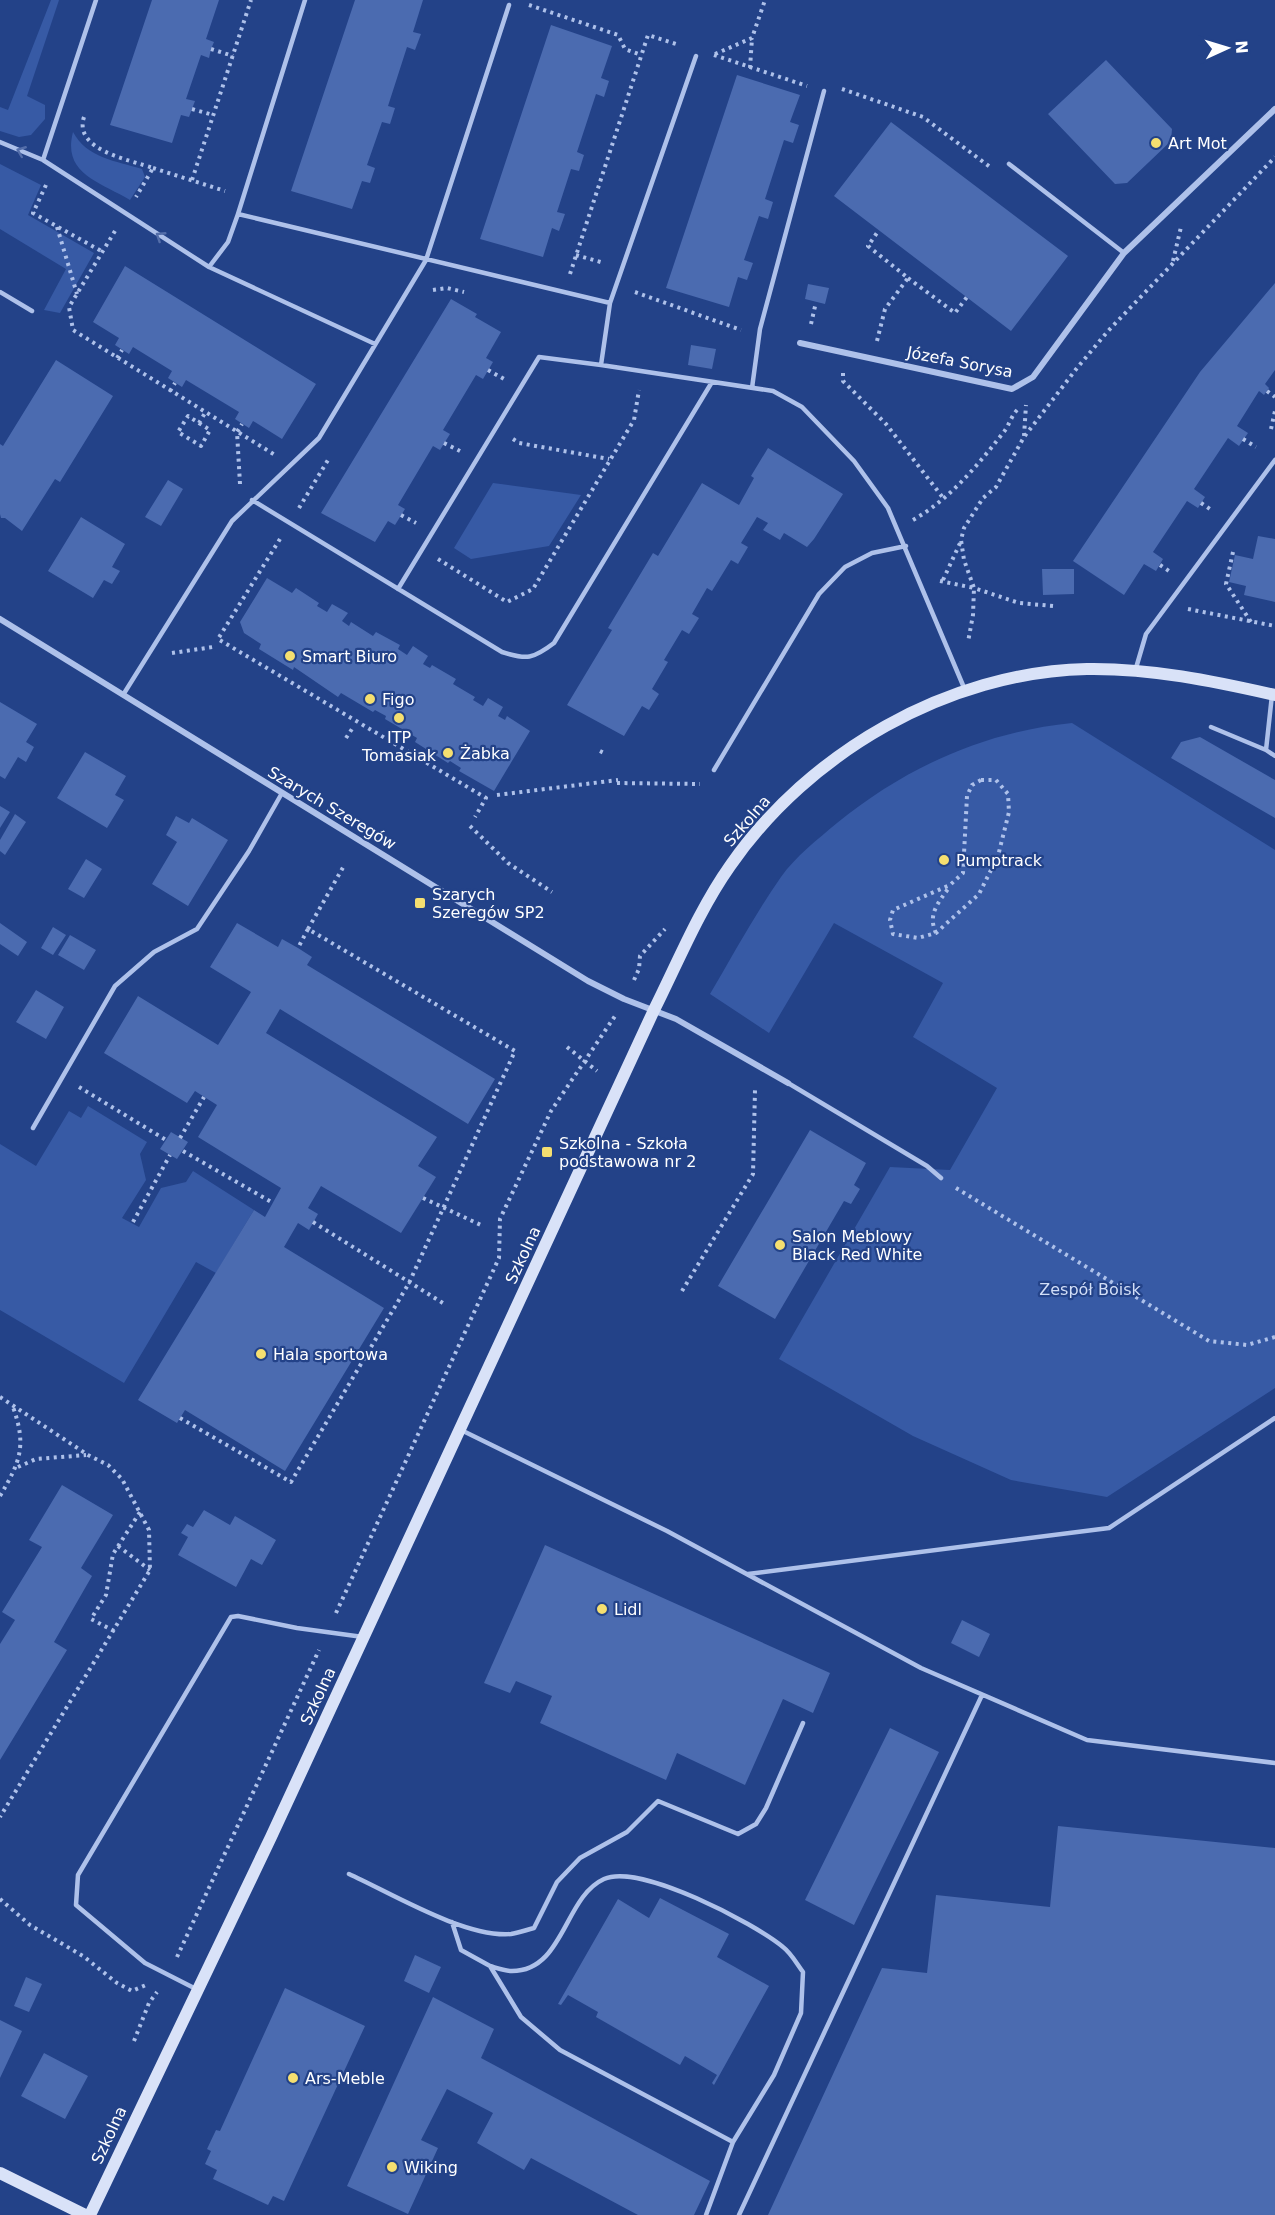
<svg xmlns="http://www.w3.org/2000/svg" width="1275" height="2215" font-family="'DejaVu Sans',sans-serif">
<rect width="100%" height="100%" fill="#234288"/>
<path fill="#375aa5" d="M 51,0 L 59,0 L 27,96 L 45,105 L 45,119 L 31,135 L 19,137 L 0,131 L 0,107 L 8,110 Z
M 73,132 C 87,158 116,161 142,169 L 145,177 L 130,200 C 100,182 62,174 73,132 Z
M 0,164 L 41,185 L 28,215 L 94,253 L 60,313 L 44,310 L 66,269 L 0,229 Z
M 493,483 L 581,495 L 549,546 L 471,559 L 454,548 Z
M 1072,723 L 1275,850 L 1275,1388 L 1107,1497 L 1011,1480 L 913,1436 L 779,1359 L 890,1167 L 950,1170 L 997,1088 L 913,1037 L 943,983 L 834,923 L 769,1033 L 710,994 C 733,955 755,914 781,877 C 795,857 818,839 837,823 C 906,767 984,732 1072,723 Z
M 88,1106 L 147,1142 L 140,1154 L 146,1180 L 122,1218 L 139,1227 L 161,1188 L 186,1182 L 193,1171 L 254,1210 L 216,1273 L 196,1262 L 124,1383 L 0,1310 L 0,1144 L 36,1166 L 69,1111 L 81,1118 Z"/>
<path fill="#4b6bb0" d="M 152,0 L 219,0 L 206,39 L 214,42 L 211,49 L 209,58 L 201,55 L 186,99 L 195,101 L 189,117 L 181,115 L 172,143 L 110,125 Z
M 355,0 L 423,0 L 413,32 L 421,34 L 415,50 L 407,47 L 388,106 L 395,108 L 390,124 L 382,122 L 367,165 L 375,168 L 370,183 L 362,181 L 352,209 L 291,191 Z
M 551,25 L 612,46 L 601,78 L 609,81 L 604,97 L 596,94 L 577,152 L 584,155 L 579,171 L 571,169 L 557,212 L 565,214 L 559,231 L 552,228 L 543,257 L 480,239 Z
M 1106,60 L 1172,129 L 1171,141 L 1127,183 L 1115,184 L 1048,114 Z
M 737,75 L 800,95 L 790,122 L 799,125 L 793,143 L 784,140 L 765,199 L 773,202 L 768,219 L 759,216 L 744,260 L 753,263 L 747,280 L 738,277 L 729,307 L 666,288 Z
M 891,122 L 1068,256 L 1011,331 L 834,196 Z
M 125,266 L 316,384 L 282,439 L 253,421 L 249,428 L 235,419 L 239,412 L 186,380 L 182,387 L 168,378 L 172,371 L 133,347 L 129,354 L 115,345 L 119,338 L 93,322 Z
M 1275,283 L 1275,370 L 1265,384 L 1269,388 L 1264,395 L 1259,391 L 1237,426 L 1248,433 L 1239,446 L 1228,438 L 1194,489 L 1205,497 L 1198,508 L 1187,501 L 1153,552 L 1163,559 L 1156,571 L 1144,564 L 1124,595 L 1073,561 L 1200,372 Z
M 808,284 L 829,288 L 825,304 L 805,299 Z
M 451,299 L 477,314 L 475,317 L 501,332 L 486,358 L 493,362 L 483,379 L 476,375 L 443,430 L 450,434 L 440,450 L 433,446 L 398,505 L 405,509 L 395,525 L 388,521 L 375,542 L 321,513 Z
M 691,345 L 716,349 L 712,369 L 688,365 Z
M 56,360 L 113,396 L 60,482 L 55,479 L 22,531 L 5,518 L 1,518 L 0,514 L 0,444 L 3,446 Z
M 768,448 L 843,494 L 814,539 L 807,547 L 784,533 L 780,540 L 763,530 L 768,523 L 757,517 L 741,543 L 748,547 L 738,564 L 731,560 L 712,591 L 707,588 L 692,614 L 699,618 L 689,634 L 682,630 L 664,660 L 668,662 L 652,689 L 659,694 L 649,710 L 642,706 L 624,736 L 567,705 L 612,630 L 608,628 L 653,553 L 658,556 L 702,483 L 739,505 L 754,478 L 751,476 Z
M 168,480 L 183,489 L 161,526 L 145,517 Z
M 81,517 L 125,544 L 112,567 L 120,571 L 112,584 L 104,580 L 93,598 L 48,571 Z
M 1258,536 L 1275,539 L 1275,602 L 1244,595 L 1246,586 L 1229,582 L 1235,555 L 1253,559 Z
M 1042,569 L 1074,569 L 1074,594 L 1043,595 Z
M 267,578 L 292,593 L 296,588 L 319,603 L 317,606 L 327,612 L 332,604 L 348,613 L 342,621 L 349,626 L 351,622 L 373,636 L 376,632 L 400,645 L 398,649 L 407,655 L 413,646 L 428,656 L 423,664 L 430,668 L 432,665 L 456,679 L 453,684 L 475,697 L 473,700 L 483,706 L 488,698 L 503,707 L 498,716 L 505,720 L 507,716 L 530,731 L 494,791 L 459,771 L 461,768 L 450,761 L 448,763 L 415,742 L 417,738 L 385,719 L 386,716 L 375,710 L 373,712 L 341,693 L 338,697 L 294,667 L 293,670 L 259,649 L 261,644 L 244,633 L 240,622 Z
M 0,702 L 37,724 L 26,742 L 34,747 L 26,762 L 18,757 L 5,779 L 0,776 Z
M 1200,737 L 1275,780 L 1275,818 L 1171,758 L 1181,742 Z
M 85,752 L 126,776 L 115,795 L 124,800 L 107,828 L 57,798 Z
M 0,806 L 10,812 L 0,828 Z
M 15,814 L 26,822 L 5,855 L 0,851 L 0,840 Z
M 176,816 L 189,823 L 192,818 L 228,840 L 188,906 L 152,884 L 177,842 L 166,835 Z
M 86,859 L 102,869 L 84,898 L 68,889 Z
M 0,923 L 27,942 L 18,956 L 0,944 Z
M 237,923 L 278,947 L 282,939 L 298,948 L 312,957 L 307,965 L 495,1079 L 468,1124 L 280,1009 L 266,1033 L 437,1137 L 418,1166 L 436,1177 L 401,1233 L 321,1186 L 308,1208 L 318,1214 L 309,1230 L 298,1223 L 284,1247 L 384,1308 L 285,1471 L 185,1410 L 177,1423 L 138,1400 L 254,1210 L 265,1217 L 281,1188 L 198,1137 L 217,1105 L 195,1091 L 187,1103 L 104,1053 L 138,996 L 218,1045 L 251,992 L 210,967 Z
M 53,927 L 66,935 L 53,955 L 41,948 Z
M 70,935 L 96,950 L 84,970 L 58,955 Z
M 36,990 L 64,1007 L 46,1039 L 16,1022 Z
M 810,1130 L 866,1163 L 854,1185 L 860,1189 L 851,1204 L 844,1201 L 775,1319 L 718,1286 Z
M 171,1132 L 188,1142 L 177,1159 L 160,1149 Z
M 62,1485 L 113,1515 L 81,1568 L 92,1576 L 54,1642 L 67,1650 L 0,1760 L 0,1644 L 15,1620 L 2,1612 L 42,1547 L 29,1540 Z
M 204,1510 L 230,1525 L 235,1516 L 276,1540 L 262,1565 L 251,1559 L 236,1587 L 178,1555 L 188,1537 L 181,1533 L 187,1524 L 193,1527 Z
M 545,1545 L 830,1673 L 813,1713 L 783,1699 L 745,1785 L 677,1753 L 666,1780 L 540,1723 L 552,1696 L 516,1681 L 510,1693 L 484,1683 Z
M 962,1620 L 990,1634 L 979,1657 L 951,1643 Z
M 890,1728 L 939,1752 L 854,1925 L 805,1900 Z
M 1058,1826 L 1275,1848 L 1275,2215 L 768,2215 L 882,1968 L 927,1973 L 936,1895 L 1050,1907 Z
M 660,1898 L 729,1934 L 717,1957 L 769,1986 L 714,2085 L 712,2083 L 717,2075 L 685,2056 L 680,2065 L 596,2017 L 598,2012 L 568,1995 L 561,2005 L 558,2004 L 618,1899 L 649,1918 Z
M 415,1955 L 441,1967 L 429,1993 L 404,1981 Z
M 26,1977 L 42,1984 L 29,2012 L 14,2006 Z
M 285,1988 L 365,2026 L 284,2201 L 273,2196 L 268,2205 L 213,2179 L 217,2170 L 205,2164 L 211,2151 L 207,2149 L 216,2130 L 220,2131 Z
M 433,1997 L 494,2029 L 481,2058 L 710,2181 L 694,2215 L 638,2215 L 531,2158 L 524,2170 L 477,2143 L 493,2113 L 447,2089 L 421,2140 L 438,2148 L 408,2214 L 347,2186 Z
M 0,2020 L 22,2031 L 0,2078 Z
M 44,2053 L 88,2076 L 65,2119 L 21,2096 Z"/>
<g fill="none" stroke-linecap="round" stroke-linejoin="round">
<path stroke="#aec1ea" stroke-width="4" stroke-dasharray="3 4.5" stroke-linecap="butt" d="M 529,5 L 618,35 L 625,49 L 641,55
M 211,49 L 233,56
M 715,54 L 752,38 L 765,0
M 714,55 L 807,86
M 750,68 L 752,38
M 842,89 L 923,117 L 990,167
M 192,109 L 213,115
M 84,117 C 73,150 130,160 153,168 L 136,197
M 153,168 L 225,191
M 192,180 L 251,0
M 46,185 L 33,213 L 103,252
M 57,227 L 77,294
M 115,231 L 69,307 L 73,330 L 275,455
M 576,255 L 604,263
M 1173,261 L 1181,227
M 570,274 L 648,35 L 679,45
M 908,278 L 955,313 L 967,297
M 433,290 L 447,288 L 464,292
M 635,292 L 741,330
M 811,324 L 816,302
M 877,341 L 885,309 L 908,278 L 868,246 L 879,230
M 117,358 L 122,350
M 488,370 L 504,379
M 843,373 L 843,381 L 886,424 L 944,499
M 170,391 L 175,383
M 1267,391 L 1275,397
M 199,423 L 210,430 L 201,446 L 178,432 L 188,416 L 199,423 L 205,413
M 1271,429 L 1275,411
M 1024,436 L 1026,405
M 513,439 L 519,443 L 609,459
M 1243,439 L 1256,447
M 444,443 L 460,451
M 240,484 L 237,432 L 242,424
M 1201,503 L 1210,509
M 299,508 L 328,460
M 401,515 L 416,523
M 913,520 C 950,499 977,466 1003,433 C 1009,426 1011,416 1018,409
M 280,539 L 218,639 L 486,798 L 475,817
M 1233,552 L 1226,584 L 1251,622
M 438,559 L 507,602 L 533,589 L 634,420 L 639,390
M 1160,565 L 1169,571
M 943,580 L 961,541
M 940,581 L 974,588 L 973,615 L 968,642
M 1053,606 L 1019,603 L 974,588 L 964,560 L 961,540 L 964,528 L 983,498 L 996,487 L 1024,437 L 1077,368 L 1108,331 L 1275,157
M 1188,609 L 1275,626
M 172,653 L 213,647
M 346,738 L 352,729
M 600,751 L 604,753
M 981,780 L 996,780 L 1008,794 L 1009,812 L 998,856 L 979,894 L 936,933 L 918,938 L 893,934 L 890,920 L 893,910 L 950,885 L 963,873 L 967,796 L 972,785 Z
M 617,783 L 700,784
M 497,795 L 618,780
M 470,826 L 508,863 L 552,892
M 308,929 L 345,864
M 936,933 C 927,914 939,902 950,886
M 634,980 L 639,969 L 640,956 L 665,929
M 567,1047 L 597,1071
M 79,1087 L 166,1140
M 180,1138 L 204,1097
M 183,1151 L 273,1203
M 956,1188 L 1209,1341 L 1247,1345 L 1275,1337
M 423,1198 L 483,1226
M 133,1222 L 170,1155
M 313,1222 L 446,1305
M 682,1291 L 753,1174 L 755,1090
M 0,1397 L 88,1455 L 108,1465 L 122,1479 L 149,1530 L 150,1570 L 0,1817
M 180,1418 L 291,1482 L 409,1283 L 515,1051 L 308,929 L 298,948
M 18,1467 L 36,1459 L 86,1455
M 0,1496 C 20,1462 27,1446 13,1407
M 118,1546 L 150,1570
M 336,1613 L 499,1258 L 500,1219 L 551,1111 L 615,1016
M 114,1631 L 91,1619 L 106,1595 L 113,1554 L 140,1512
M 0,1899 L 30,1925 L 83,1956 L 117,1983 L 132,1991 L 146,1985
M 177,1957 L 319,1650
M 134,2041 L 149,2003 L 157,1992"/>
<path stroke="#aec1ea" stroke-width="4.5" d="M 0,142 L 43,160 L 209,267 L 375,344
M 43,160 L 96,0
M 1009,164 L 1124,253
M 238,214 L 305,0
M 209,267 L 228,242 L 238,214 L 610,303 L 601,365 L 773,391 L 802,407 L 854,461 L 888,508 L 965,690
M 0,292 L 32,311
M 610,303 L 696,56
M 752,388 L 760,329 L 824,91
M 252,500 L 502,652 C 527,660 533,659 554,643 L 712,382
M 398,589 L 539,357 L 601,365
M 1136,668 L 1146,634 L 1275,460
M 123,695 L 232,521 L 319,438 L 426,260 L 509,5
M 1272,695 L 1266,750 L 1275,756
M 1211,727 L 1266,750
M 714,770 L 819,594 L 845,567 L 872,553 L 906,546
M 788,1083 L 927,1166 L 941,1178
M 33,1128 L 115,986 L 154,952 L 197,929 L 249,851 L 282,793
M 461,1430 L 667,1531 L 921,1668 L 1087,1740 L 1275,1763
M 748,1574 L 1109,1528 L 1275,1418
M 349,1874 C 391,1893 465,1938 511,1934 C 518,1933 526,1930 534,1928 L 557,1882 L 580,1858 L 627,1832 L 658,1801 L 738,1834 L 756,1824 L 766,1808 L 803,1723
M 452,1922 L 461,1950 L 490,1966 L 521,2017 L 560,2050 L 733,2142 L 774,2075 L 801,2013 L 803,1972 C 797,1964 791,1953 783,1947 C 754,1923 640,1863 604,1879 C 564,1897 564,1971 512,1971 C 505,1971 497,1968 490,1966
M 196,1989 L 145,1963 L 76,1905 L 78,1875 L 231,1617 L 238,1616 L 297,1628 L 363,1637
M 706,2215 L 733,2142
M 739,2215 L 982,1695"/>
<path stroke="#aec1ea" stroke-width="6" d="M 800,343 L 1012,389 L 1033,377 L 1124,253 L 1275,109
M 0,619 L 588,981 L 624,999 L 676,1019 L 788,1083"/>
<path stroke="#d9e2f8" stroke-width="12" d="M 0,2173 L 85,2215
M 90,2215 L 271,1837 L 654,1010 C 678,962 699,910 730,866 C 809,752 948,672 1087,669 C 1151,668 1213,681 1275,695"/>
</g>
<defs><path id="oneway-chevron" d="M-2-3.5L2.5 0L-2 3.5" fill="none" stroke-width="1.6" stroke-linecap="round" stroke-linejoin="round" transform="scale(1.5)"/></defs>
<g stroke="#546eaa">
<use href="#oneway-chevron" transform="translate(21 151) rotate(-158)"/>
<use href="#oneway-chevron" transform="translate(160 236) rotate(-147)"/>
</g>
<g fill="#f5df70" stroke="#234288" stroke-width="2">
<circle cx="1156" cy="143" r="6"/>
<circle cx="290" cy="656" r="6"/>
<circle cx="370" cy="699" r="6"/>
<circle cx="399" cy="718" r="6"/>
<circle cx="448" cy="753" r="6"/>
<circle cx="944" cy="860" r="6"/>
<rect x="414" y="897" width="12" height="12" rx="3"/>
<rect x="541" y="1146" width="12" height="12" rx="3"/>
<circle cx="780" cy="1245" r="6"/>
<circle cx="261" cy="1354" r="6"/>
<circle cx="602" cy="1609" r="6"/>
<circle cx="293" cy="2078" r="6"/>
<circle cx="392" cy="2167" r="6"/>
</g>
<g text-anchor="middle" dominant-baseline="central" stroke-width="4.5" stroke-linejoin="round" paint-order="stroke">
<g font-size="16" fill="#fff" stroke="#234288" text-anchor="start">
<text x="1168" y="143">Art Mot</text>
<text x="302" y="656">Smart Biuro</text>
<text x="382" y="699">Figo</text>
<text x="399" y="737" text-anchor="middle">ITP<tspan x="399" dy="18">Tomasiak</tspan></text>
<text x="460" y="753">Żabka</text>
<text x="956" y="860">Pumptrack</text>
<text x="432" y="894">Szarych<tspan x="432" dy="18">Szeregów SP2</tspan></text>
<text x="559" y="1143">Szkolna - Szkoła<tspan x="559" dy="18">podstawowa nr 2</tspan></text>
<text x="792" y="1236">Salon Meblowy<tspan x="792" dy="18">Black Red White</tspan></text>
<text x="273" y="1354">Hala sportowa</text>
<text x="614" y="1609">Lidl</text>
<text x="305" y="2078">Ars-Meble</text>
<text x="404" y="2167">Wiking</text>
</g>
<g font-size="16" fill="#fff" stroke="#234288">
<text transform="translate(960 362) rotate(11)">Józefa Sorysa</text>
<text transform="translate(332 808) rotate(31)">Szarych Szeregów</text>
<text transform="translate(747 821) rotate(-49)">Szkolna</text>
<text transform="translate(523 1255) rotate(-65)">Szkolna</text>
<text transform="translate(318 1696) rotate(-65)">Szkolna</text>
<text transform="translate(109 2135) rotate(-65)">Szkolna</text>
</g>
<g font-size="16" fill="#d2def7" stroke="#234288">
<text x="1090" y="1289">Zespół Boisk</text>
</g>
</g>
<g transform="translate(1227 48) rotate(86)" stroke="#234288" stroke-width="4.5" paint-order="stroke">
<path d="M0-4.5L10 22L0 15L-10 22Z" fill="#ffffff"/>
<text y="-9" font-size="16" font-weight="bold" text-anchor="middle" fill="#ffffff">N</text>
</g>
</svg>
